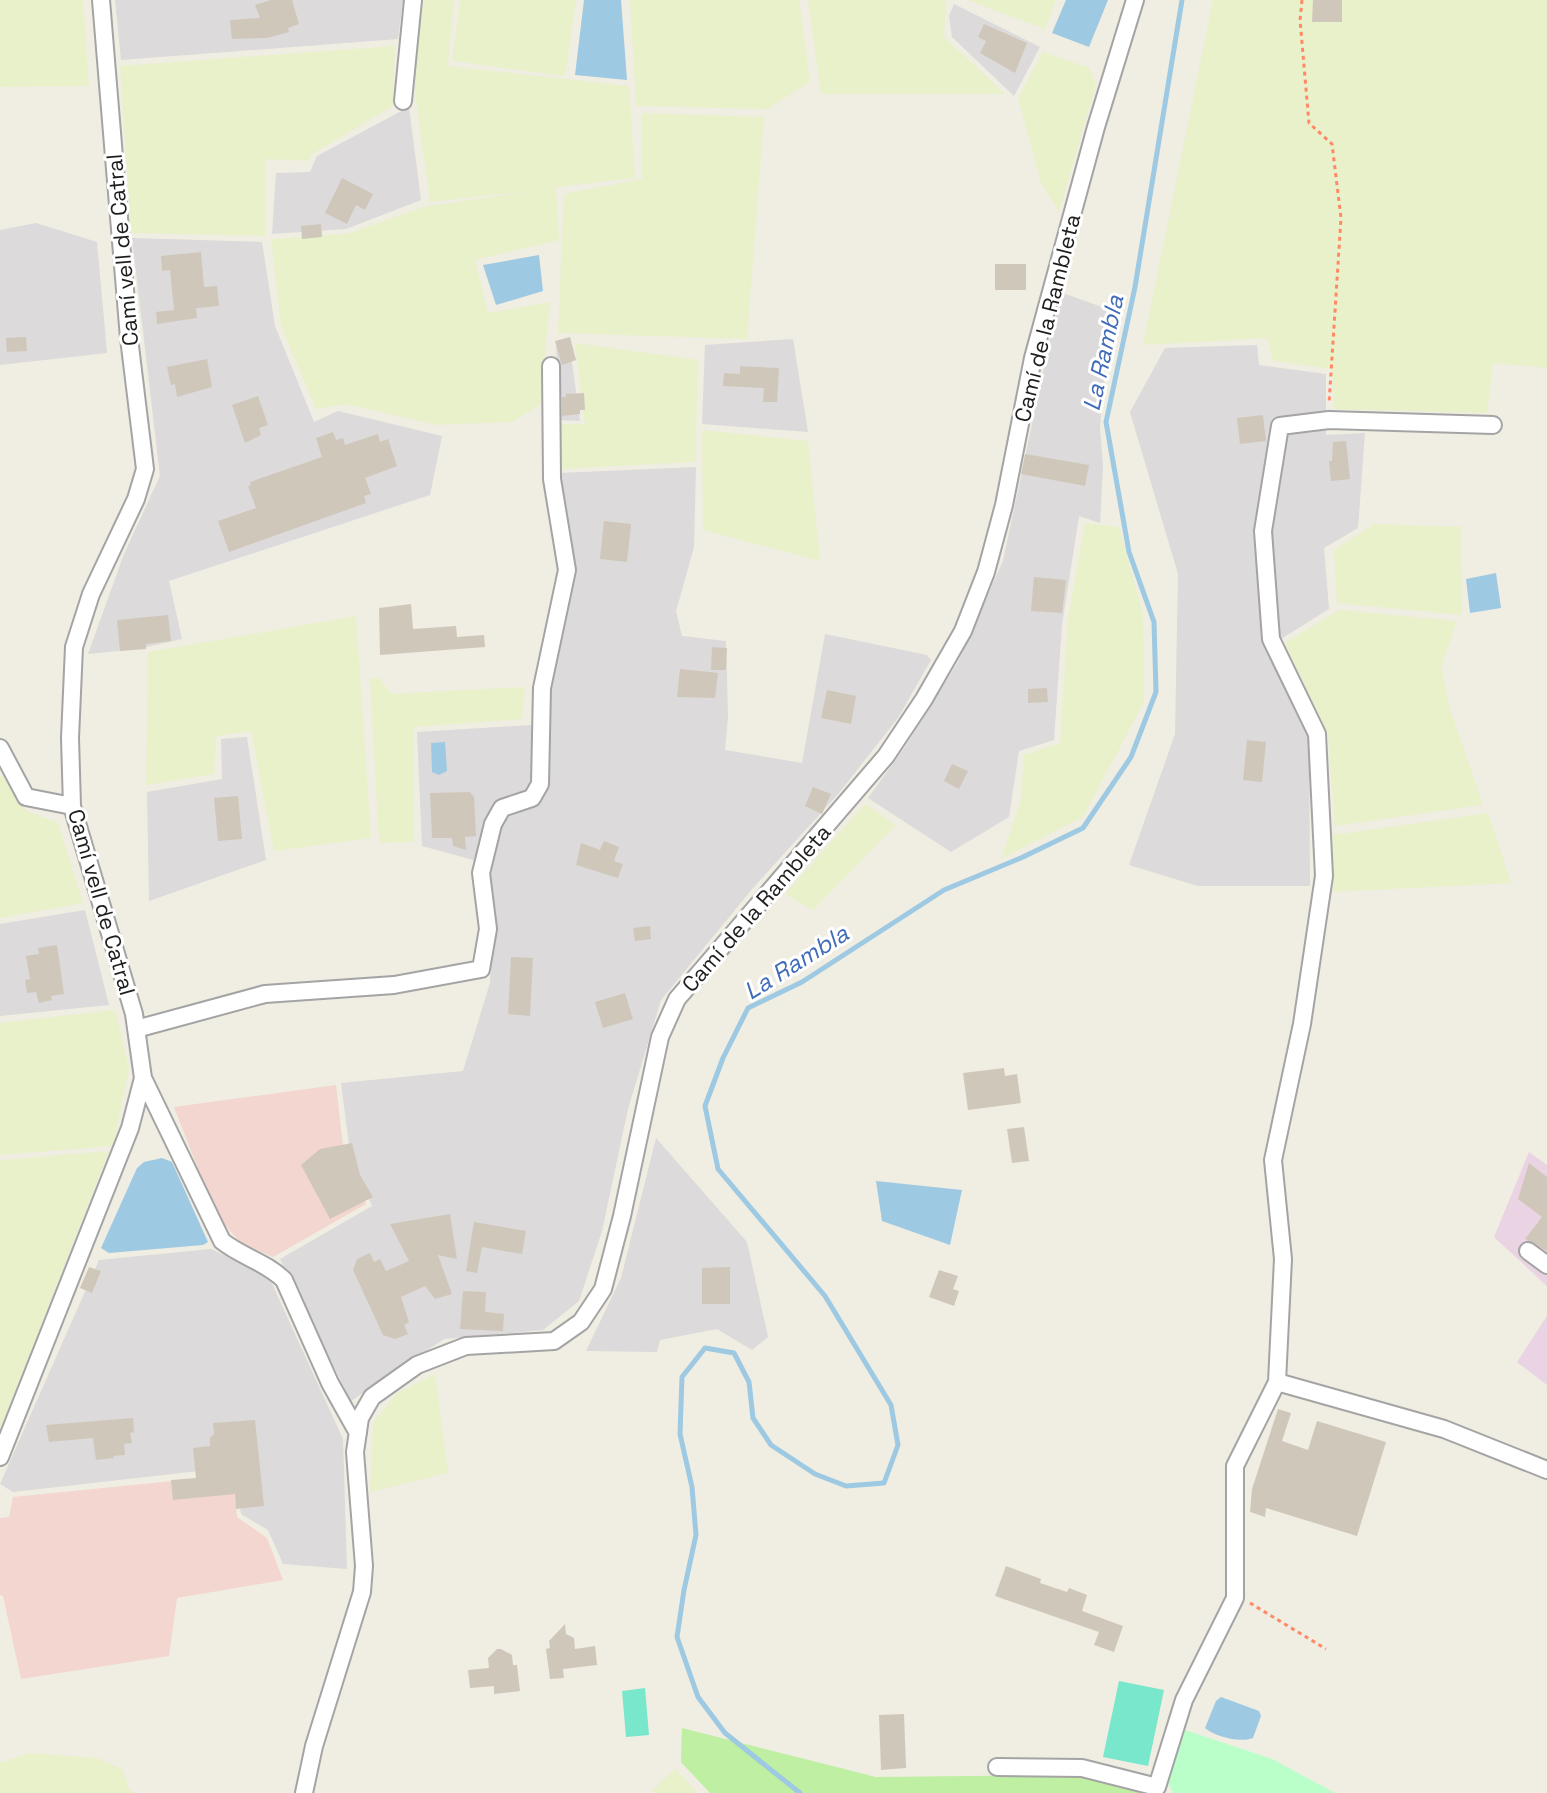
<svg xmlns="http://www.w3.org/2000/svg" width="1547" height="1793" font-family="'Space Grotesk',sans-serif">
<rect width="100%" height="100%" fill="#f0ede2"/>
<path fill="#dcdada" d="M 115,0 L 403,0 L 398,39 L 121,60 Z
M 954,4 L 1040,47 L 1014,96 L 952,37 L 949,16 Z
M 409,107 L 421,200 L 346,229 L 272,234 L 276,173 L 310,172 L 317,156 Z
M 36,223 L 97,242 L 107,353 L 0,365 L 0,230 Z
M 132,238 L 262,242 L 275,326 L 314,422 L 338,411 L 442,436 L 430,495 L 169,581 L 182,639 L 138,649 L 88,654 L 124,554 L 160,476 Z
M 1060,292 L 1110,310 L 1100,427 L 1103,466 L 1100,523 L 1079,516 L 1062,625 L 1054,740 L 1019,751 L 1009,817 L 951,852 L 868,798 L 905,747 L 958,662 L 1003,561 Z
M 793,339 L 808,432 L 702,424 L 705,345 Z
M 556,341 L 569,341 L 580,421 L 559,420 Z
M 1257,345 L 1259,365 L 1326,374 L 1326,435 L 1365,433 L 1358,528 L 1324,548 L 1329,609 L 1268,647 L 1309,739 L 1310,886 L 1198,886 L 1129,865 L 1175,734 L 1178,574 L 1130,412 L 1165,348 Z
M 696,467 L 694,547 L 676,611 L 682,636 L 726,641 L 728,717 L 725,750 L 802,763 L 825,634 L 927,655 L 931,660 L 898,718 L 839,793 L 753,888 L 661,1000 L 628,1109 L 602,1231 L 579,1301 L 543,1330 L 444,1339 L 351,1401 L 280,1259 L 372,1206 L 350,1152 L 341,1083 L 463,1071 L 490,983 L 493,918 L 488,864 L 422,846 L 417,732 L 548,724 L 547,690 L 576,569 L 559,473 Z
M 247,737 L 266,860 L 149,901 L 147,792 L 222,779 L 221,739 Z
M 85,910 L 109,1005 L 0,1016 L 0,924 Z
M 656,1138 L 747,1242 L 768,1337 L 752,1350 L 717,1329 L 660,1340 L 657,1352 L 586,1351 L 621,1278 Z
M 211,1249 L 268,1275 L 343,1439 L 347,1569 L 283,1564 L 268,1530 L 241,1514 L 234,1467 L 13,1492 L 0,1484 L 99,1260 Z"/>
<path fill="#f3d6cf" d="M 336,1085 L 344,1155 L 366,1204 L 273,1257 L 241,1243 L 216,1215 L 174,1107 Z
M 233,1475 L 237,1517 L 267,1538 L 283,1580 L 177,1598 L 169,1656 L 21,1679 L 3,1596 L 0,1595 L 0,1518 L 9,1517 L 13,1497 Z"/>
<path fill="#ead3e2" d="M 1529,1152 L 1547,1165 L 1547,1286 L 1494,1237 Z
M 1547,1316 L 1547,1385 L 1517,1362 Z"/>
<path fill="#e9f1cb" d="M 0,0 L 83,0 L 89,86 L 0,87 Z
M 424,0 L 454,0 L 448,66 L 629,86 L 635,178 L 556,187 L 559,240 L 475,260 L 488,313 L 550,302 L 540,405 L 512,422 L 436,425 L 346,404 L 316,409 L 281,326 L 271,239 L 346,234 L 424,207 L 529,191 L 430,202 L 415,93 L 415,60 Z
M 460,0 L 576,0 L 565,76 L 452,61 Z
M 630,0 L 799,0 L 810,82 L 767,109 L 636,106 Z
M 808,0 L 946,0 L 944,37 L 1005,94 L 821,94 Z
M 967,0 L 1056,0 L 1045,29 Z
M 1213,0 L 1547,0 L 1547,368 L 1493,363 L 1487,413 L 1334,409 L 1332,369 L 1273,361 L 1267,338 L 1143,345 Z
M 395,46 L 393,106 L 312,154 L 309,161 L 265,159 L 265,236 L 131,233 L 120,66 Z
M 1043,52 L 1089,68 L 1096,84 L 1059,212 L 1041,183 L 1018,98 Z
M 642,113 L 764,117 L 747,339 L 558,333 L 564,194 L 642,179 Z
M 575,343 L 698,360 L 695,462 L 560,469 L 559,424 L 585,424 Z
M 702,430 L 808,441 L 820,561 L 703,530 Z
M 1085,523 L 1119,527 L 1143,614 L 1144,702 L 1083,817 L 1001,859 L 1021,800 L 1024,755 L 1060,743 L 1068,619 Z
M 1374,524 L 1461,527 L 1462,615 L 1337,603 L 1334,550 Z
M 1339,610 L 1457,621 L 1441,667 L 1450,709 L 1483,805 L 1335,826 L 1328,735 L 1285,643 Z
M 356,616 L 371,838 L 274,851 L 251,731 L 216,736 L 214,774 L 146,785 L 148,652 Z
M 370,678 L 380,679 L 391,694 L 525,687 L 522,719 L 414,727 L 414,842 L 379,843 Z
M 0,776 L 6,776 L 25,810 L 58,823 L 83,903 L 0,918 Z
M 865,804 L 896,825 L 813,910 L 785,894 Z
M 1488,813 L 1511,883 L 1333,892 L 1332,835 Z
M 115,1010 L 129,1068 L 113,1146 L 0,1155 L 0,1023 Z
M 109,1151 L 0,1429 L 0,1160 Z
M 435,1374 L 448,1473 L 370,1492 L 373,1423 L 397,1393 Z
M 29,1753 L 97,1758 L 122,1769 L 130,1791 L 138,1793 L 0,1793 L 0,1763 Z
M 675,1769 L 698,1793 L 654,1793 L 652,1791 Z"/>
<path fill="#beefa2" d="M 682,1728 L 876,1777 L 1080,1775 L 1149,1793 L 710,1793 L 681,1762 Z"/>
<path fill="#baffc9" d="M 1176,1727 L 1272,1759 L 1335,1793 L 1173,1793 L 1159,1765 Z"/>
<path fill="#78e7cb" d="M 1119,1681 L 1164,1690 L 1148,1766 L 1103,1757 Z
M 645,1688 L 649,1735 L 626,1737 L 622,1691 Z"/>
<path fill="#9ec9e2" d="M 584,0 L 621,0 L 627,80 L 575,75 Z
M 1066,0 L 1108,0 L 1089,47 L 1052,33 Z
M 539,255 L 543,291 L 496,305 L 483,265 Z
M 1496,573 L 1501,608 L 1470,613 L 1466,579 Z
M 445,742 L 447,771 L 439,775 L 432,772 L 431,743 Z
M 162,1158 L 172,1162 L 208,1242 L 203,1245 L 109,1253 L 101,1248 L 137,1168 L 144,1162 Z
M 876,1181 L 962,1190 L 950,1245 L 882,1221 Z
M 1221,1697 L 1259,1711 L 1261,1716 L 1253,1738 C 1240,1743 1216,1737 1205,1728 L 1216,1701 Z"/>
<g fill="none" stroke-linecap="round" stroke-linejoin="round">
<path stroke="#9ec9e2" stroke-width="5" d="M 800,1793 L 725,1733 L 698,1697 L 677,1637 L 684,1590 L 696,1535 L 692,1487 L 680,1434 L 682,1377 L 705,1348 L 734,1353 L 749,1382 L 753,1418 L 771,1445 L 815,1474 L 846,1486 L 884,1483 L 898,1445 L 891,1405 L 825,1296 L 718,1169 L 705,1106 L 723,1058 L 748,1008 L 802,982 L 944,890 L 1023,857 L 1083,828 L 1131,757 L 1156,692 L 1154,622 L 1129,552 L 1106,422 L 1135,287 L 1182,0"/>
</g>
<path fill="#d0c7bb" d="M 271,0 L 292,0 L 299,24 L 288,28 L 289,32 L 267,38 L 232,39 L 230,20 L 260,18 L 255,5 Z
M 1313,0 L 1342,0 L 1342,22 L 1312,22 Z
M 984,24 L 1027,43 L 1015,73 L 980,53 L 986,41 L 978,37 Z
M 342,178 L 373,194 L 365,210 L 356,205 L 347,224 L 325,213 Z
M 321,224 L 322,237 L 302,239 L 301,226 Z
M 201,252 L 204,287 L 217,286 L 219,306 L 196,308 L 197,318 L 157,324 L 156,312 L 174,310 L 170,270 L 162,271 L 161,256 Z
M 995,264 L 1026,264 L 1026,290 L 995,290 Z
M 26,337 L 27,351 L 7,352 L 6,338 Z
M 570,337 L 576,360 L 562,365 L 555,341 Z
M 207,359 L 212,387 L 177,397 L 175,384 L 171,385 L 167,367 Z
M 740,366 L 779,368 L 777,402 L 763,402 L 764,388 L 723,386 L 724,373 L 740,374 Z
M 584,393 L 585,410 L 580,410 L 580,414 L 562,416 L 562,397 L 566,397 L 566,394 Z
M 258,396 L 268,425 L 259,428 L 261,435 L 245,443 L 232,405 Z
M 1263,415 L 1266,441 L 1240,444 L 1237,418 Z
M 333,432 L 336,440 L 343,438 L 345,445 L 378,434 L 380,442 L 388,439 L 397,466 L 365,478 L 371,494 L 364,496 L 366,503 L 229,552 L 218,521 L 256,508 L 248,486 L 251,485 L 250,482 L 322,457 L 316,438 Z
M 1346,441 L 1350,479 L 1331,481 L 1329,461 L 1332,461 L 1333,442 Z
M 1025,454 L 1089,465 L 1085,486 L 1021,474 Z
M 604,521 L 631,524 L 627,562 L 600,559 Z
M 1034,577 L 1066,580 L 1062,613 L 1031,611 Z
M 411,604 L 413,629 L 456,626 L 457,637 L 484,635 L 485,647 L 380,655 L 379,608 Z
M 168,615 L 171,641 L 146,644 L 146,649 L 120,651 L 117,620 Z
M 712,647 L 727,648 L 726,670 L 711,670 Z
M 680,669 L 718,673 L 715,698 L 677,697 Z
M 1047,688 L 1048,702 L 1028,703 L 1028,689 Z
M 827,690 L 856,696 L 851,724 L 821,718 Z
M 1247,740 L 1266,742 L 1262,782 L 1243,780 Z
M 952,764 L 968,771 L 959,789 L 944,781 Z
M 813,787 L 831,794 L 822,814 L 805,806 Z
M 470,792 L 474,797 L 476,836 L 465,837 L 466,850 L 453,846 L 452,838 L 432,838 L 430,793 Z
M 238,796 L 242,839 L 218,841 L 214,798 Z
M 604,841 L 619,847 L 614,861 L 623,864 L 618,878 L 576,865 L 581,843 L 600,850 Z
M 650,926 L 651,939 L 635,941 L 633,928 Z
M 57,945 L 64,994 L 51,996 L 52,1000 L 39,1003 L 36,992 L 27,993 L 25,980 L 30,979 L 26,956 L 39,954 L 38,948 Z
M 511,957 L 533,958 L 530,1016 L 508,1014 Z
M 625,993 L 633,1019 L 603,1028 L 595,1002 Z
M 1004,1068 L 1005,1076 L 1017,1074 L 1021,1103 L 968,1110 L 963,1073 Z
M 1024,1127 L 1029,1161 L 1012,1163 L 1007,1129 Z
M 352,1143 L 360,1175 L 373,1197 L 330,1219 L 301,1165 L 320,1149 Z
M 1529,1163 L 1547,1177 L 1547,1251 L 1525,1239 L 1542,1217 L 1518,1199 Z
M 450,1214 L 457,1259 L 438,1255 L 452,1294 L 435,1299 L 425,1286 L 401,1297 L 409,1322 L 404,1325 L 408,1334 L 395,1339 L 383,1335 L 353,1270 L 357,1259 L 370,1253 L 374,1262 L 380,1259 L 386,1271 L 409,1261 L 390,1224 Z
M 474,1222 L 526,1231 L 522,1254 L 482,1247 L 477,1273 L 466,1271 Z
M 89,1267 L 101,1271 L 92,1293 L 80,1288 Z
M 730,1267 L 730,1304 L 702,1304 L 702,1268 Z
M 939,1270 L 958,1276 L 953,1289 L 959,1291 L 954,1306 L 929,1297 Z
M 463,1291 L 486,1292 L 485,1312 L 504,1314 L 503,1331 L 460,1329 Z
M 1278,1409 L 1291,1413 L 1282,1441 L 1308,1450 L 1317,1421 L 1386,1442 L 1357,1536 L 1266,1508 L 1265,1517 L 1250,1512 L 1252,1489 Z
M 133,1418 L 134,1432 L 130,1433 L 132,1443 L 124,1444 L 125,1455 L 113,1456 L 114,1458 L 96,1460 L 93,1438 L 49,1442 L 46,1425 Z
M 255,1420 L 264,1506 L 236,1509 L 235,1494 L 173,1500 L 171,1480 L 196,1478 L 193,1448 L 210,1446 L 210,1438 L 214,1434 L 213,1423 Z
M 1006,1566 L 1041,1579 L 1040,1583 L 1067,1592 L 1069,1588 L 1087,1595 L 1082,1611 L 1123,1626 L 1114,1652 L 1094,1645 L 1099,1632 L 995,1596 Z
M 565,1624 L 566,1634 L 574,1638 L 575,1649 L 595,1646 L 597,1665 L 563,1669 L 564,1678 L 550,1679 L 546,1649 L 550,1648 L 549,1641 Z
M 497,1649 L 501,1649 L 512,1655 L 513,1665 L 517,1665 L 520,1691 L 494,1694 L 494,1686 L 470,1688 L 468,1670 L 489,1668 L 488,1658 Z
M 904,1714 L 906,1768 L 881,1770 L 879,1715 Z"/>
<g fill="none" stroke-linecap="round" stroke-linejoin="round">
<g stroke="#a4a4a4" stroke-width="20">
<path id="minor" d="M 403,101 L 413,0
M 0,748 L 26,797 L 72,806
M 136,1029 L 265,994 L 394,985 L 481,969 L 488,929 L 481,873 L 493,824 L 502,808 L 532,798 L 540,784 L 542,688 L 567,570 L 552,479 L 551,366
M 143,1078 L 222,1241 C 242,1257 266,1262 284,1280 L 330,1383 L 358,1433
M 1528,1251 L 1547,1265
M 1277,1382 L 1283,1259 L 1273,1160 L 1302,1024 L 1324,876 L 1317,734 L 1271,639 L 1263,531 L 1280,426 L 1329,420 L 1493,425
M 0,1457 L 130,1128 L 143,1078 L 134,1014 L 72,806 L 70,738 L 74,647 L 91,594 L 136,499 L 145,469 L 129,338 L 101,0
M 997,1767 L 1082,1768 L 1157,1787 L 1184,1700 L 1235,1598 L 1235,1466 L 1277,1382 L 1444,1429 L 1547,1470
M 304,1793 L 314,1746 L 362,1592 L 364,1566 L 355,1452 L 360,1418 L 372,1397 L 417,1365 L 466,1346 L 554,1341 L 581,1322 L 603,1289 L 622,1216 L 660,1037 L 677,999 L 886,756 L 924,699 L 963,631 L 986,572 L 1004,505 L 1033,358 L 1096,127 L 1135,0"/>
</g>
<path stroke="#ff8964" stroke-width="3" stroke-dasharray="4 4" stroke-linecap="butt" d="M 1302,0 L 1300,20 L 1309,123 L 1332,144 L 1341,218 L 1329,404
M 1250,1603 L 1326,1649"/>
<use href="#minor" stroke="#fff" stroke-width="16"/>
</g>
<g text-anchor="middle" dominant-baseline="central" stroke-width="6" stroke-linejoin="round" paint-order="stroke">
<g font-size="22" fill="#1d1d1d" stroke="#fff">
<text transform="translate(122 250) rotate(-95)">Camí vell de Catral</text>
<text transform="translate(1047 318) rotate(-76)">Camí de la Rambleta</text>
<text transform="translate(102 902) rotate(74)">Camí vell de Catral</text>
<text transform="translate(756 908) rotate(-49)">Camí de la Rambleta</text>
</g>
<g font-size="24" font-style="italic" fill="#406bb7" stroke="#fff">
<text transform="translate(1103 353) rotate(-78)">La Rambla</text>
<text transform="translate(796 962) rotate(-32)">La Rambla</text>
</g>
</g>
</svg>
